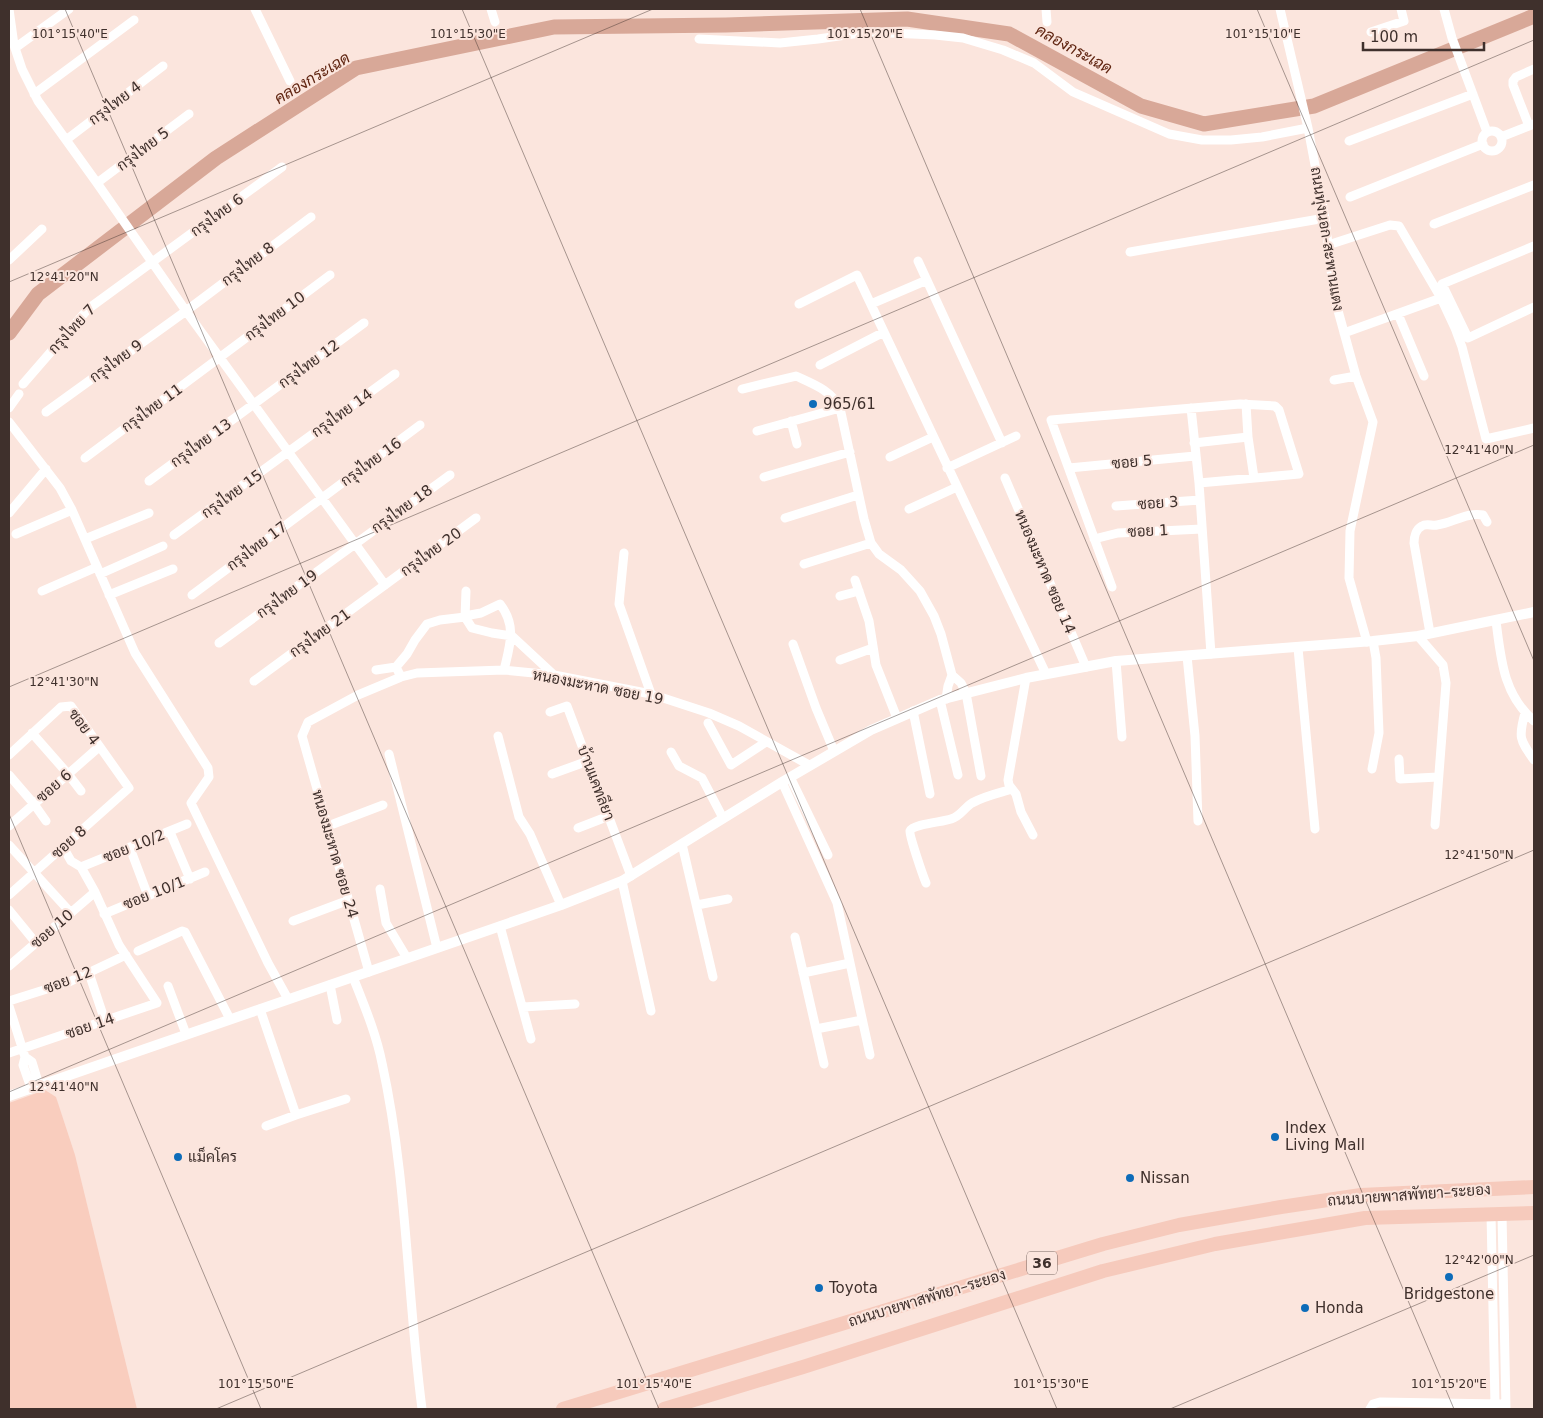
<svg xmlns="http://www.w3.org/2000/svg" width="1543" height="1418" font-family="'DejaVu Sans',Sarabun,sans-serif">
<rect width="100%" height="100%" fill="#fbe5dd"/>
<path fill="#f9cdbe" d="M 45,1090 L 56,1097 L 75,1155 L 137,1409 L 9,1409 L 9,1103 Z"/>
<g fill="none" stroke-linecap="round" stroke-linejoin="round">
<path stroke="#d8a898" stroke-width="15" d="M 9,333 L 38,294 L 216,158 L 356,68 L 554,27 L 726,25 L 907,19 L 1009,34 L 1141,106 L 1204,124 L 1314,106 L 1534,16"/>
<path stroke="#fff" stroke-width="9" d="M 9,9 L 14,45 L 22,69 L 38,101 L 97,183 L 186,311 L 385,585
M 255,9 L 290,81
M 491,9 L 495,22
M 1046,9 L 1047,22
M 1280,9 L 1308,128 L 1325,218 L 1334,296 L 1356,376 L 1373,422 L 1350,531 L 1349,578 L 1367,642
M 1444,9 L 1452,38 L 1487,132
M 1371,32 L 1404,21 L 1401,9
M 699,39 L 780,43 L 818,39 L 867,32 L 935,35 L 963,38 L 1003,50 L 1034,63 L 1073,92 L 1169,134 L 1202,140 L 1231,140 L 1262,137 L 1308,128
M 15,48 L 69,9
M 34,94 L 134,20
M 1529,126 L 1513,85 L 1513,81 L 1516,77 L 1534,69
M1482 141a10 10 0 1 1 20 0a10 10 0 1 1-20 0Z
M 1501,137 L 1534,124
M 66,140 L 163,66
M 1349,141 L 1473,94
M 97,183 L 189,114
M 1350,197 L 1483,144
M 1434,224 L 1534,185
M 1328,245 L 1390,225 L 1399,226 L 1441,298 L 1455,328 L 1462,347 L 1486,439 L 1534,428
M 1534,246 L 1442,284 L 1468,338 L 1534,307
M 1130,252 L 1325,218
M 9,260 L 42,229
M 918,261 L 1002,443
M 799,304 L 857,275 L 1046,674
M 871,304 L 927,280
M 1398,314 L 1424,376
M 1344,333 L 1441,298
M 820,365 L 884,332
M 1334,380 L 1356,376
M 23,384 L 88,309 L 282,167
M 742,389 L 796,376 C 813,384 831,390 840,408 L 864,519 L 871,543 L 879,554 L 901,570 L 920,591 L 934,616 L 941,634 L 952,675 L 961,683 L 966,693 L 981,776
M 1246,404 L 1248,437
M 9,408 L 19,394
M 1191,408 L 1199,483 L 1211,654
M 46,412 L 186,311 L 311,217
M 791,421 L 797,444
M 9,422 L 60,488 L 72,510 L 135,653 L 208,768 L 209,777 L 191,803 L 268,963 L 288,999
M 757,431 L 840,408
M 1194,443 L 1248,437 L 1254,478
M 890,457 L 933,437
M 85,458 L 330,275
M 947,468 L 1016,436
M 1069,468 L 1195,456
M 764,477 L 850,452
M 1005,478 L 1086,667
M 149,481 L 364,323
M 1116,506 L 1200,500
M 909,509 L 957,487
M 9,513 L 46,469
M 785,518 L 858,495
M 16,534 L 72,510
M 174,535 L 395,374
M 85,539 L 149,513
M 1094,539 L 1118,533 L 1202,529
M 624,553 L 619,604 L 651,694
M 804,564 L 871,543
M 100,574 L 163,546
M 855,580 L 869,621 L 876,665 L 897,718
M 1112,587 L 1051,420 L 1240,404 L 1275,406 L 1279,410 L 1299,474 L 1199,483
M 42,591 L 97,567
M 466,591 L 465,617 L 470,615 L 481,613 L 500,604 C 517,626 510,645 504,670
M 109,595 L 173,569
M 192,595 L 420,425
M 840,596 L 859,591
M 1496,621 C 1501,659 1503,694 1534,721
M 1430,633 L 1414,543 C 1414,537 1416,529 1422,526 C 1426,523 1432,526 1437,525 C 1453,523 1466,512 1483,515 L 1487,522
M 1418,636 L 1443,665 L 1446,683 L 1435,825
M 219,643 L 450,475
M 793,644 L 816,708 L 834,751
M 1298,648 L 1315,829
M 1187,656 L 1195,736 L 1198,821
M 840,660 L 873,648
M 1116,661 L 1122,737
M 376,670 L 396,667
M 401,677 L 396,667 L 407,654 L 415,640 L 427,624 L 440,620 L 465,617 L 472,628 L 492,633 L 512,636 L 554,675
M 1026,678 L 1008,780 L 1009,785 L 1016,794 L 1021,812 L 1033,835
M 254,681 L 476,518
M 946,699 L 948,686 L 952,675
M 940,700 L 958,775
M 913,711 L 930,794
M 550,712 L 567,706 L 631,876
M 1525,713 C 1518,738 1520,740 1534,760
M 708,723 L 731,765 L 766,742
M 32,733 L 68,774 L 81,791
M 498,736 L 519,817 L 530,834 L 561,905
M 671,752 L 679,766 L 702,778 L 723,818
M 389,754 L 437,948
M 9,755 L 61,707 L 71,706 L 129,788 L 9,895
M 1399,759 L 1400,779 L 1438,777
M 1372,769 L 1379,733 L 1376,658 L 1373,641
M 552,774 L 588,761
M 9,775 L 34,804 L 46,821
M 790,777 L 828,855
M 782,782 L 837,903 L 870,1055
M 9,826 L 99,747
M 328,826 L 383,805
M 578,828 L 609,816
M 170,832 L 190,879
M 682,844 L 713,977
M 9,845 L 71,913
M 130,848 L 148,896
M 81,867 L 187,824
M 622,881 L 651,1011
M 926,883 C 923,876 909,835 910,831 C 913,824 943,822 951,819 C 960,817 964,808 972,803 C 984,796 999,793 1012,789
M 380,889 L 386,923 L 407,958
M 697,905 L 728,899
M 9,910 L 36,943
M 104,914 L 205,872
M 293,921 L 349,900
M 500,926 L 531,1039
M 795,937 L 824,1064
M 138,951 L 182,931 L 185,932 L 230,1019
M 9,966 L 95,892
M 369,972 L 302,736 L 308,722 L 358,695 L 401,677 L 417,673 L 504,670 L 554,675 L 651,694 L 709,713 L 739,726 L 809,765
M 89,973 L 105,1021
M 803,973 L 850,963
M 353,977 C 364,1005 376,1033 382,1063 C 407,1177 407,1294 422,1409
M 330,985 L 337,1020
M 168,986 L 186,1034
M 9,1001 L 69,982 L 126,955
M 9,1006 L 25,1057 L 23,1065 L 31,1088
M 523,1007 L 575,1004
M 260,1009 L 296,1115 L 346,1099
M 816,1029 L 862,1020
M 9,1053 L 157,1003 L 119,945 L 95,892 L 81,867 L 71,861 L 63,847
M 25,1057 L 32,1062 L 39,1085
M 266,1126 L 296,1115
M 1491,1214 L 1495,1404
M 1502,1214 L 1506,1409
M 1370,1409 L 1373,1404 L 1380,1402 L 1501,1404"/>
<path stroke="#fff" stroke-width="10" d="M 9,1096 L 437,948 L 561,905 L 622,881 L 782,782 L 871,730 L 940,700 L 1026,678 L 1116,661 L 1373,641 L 1418,636 L 1534,612"/>
<path stroke="#f6cabc" stroke-width="14" d="M 563,1409 L 1103,1244 L 1179,1225 L 1281,1207 L 1361,1195 L 1534,1187
M 664,1409 L 803,1367 L 1103,1271 L 1215,1244 L 1365,1218 L 1534,1213"/>
</g>
<path fill="none" stroke="#3f302c" stroke-width="1" stroke-opacity="0.45" d="M 65,9 L 659,1409M 462,9 L 1057,1409M 860,9 L 1454,1409M 1257,9 L 1534,661M 9,282 L 653,9M 9,687 L 1534,40M 9,814 L 261,1409M 9,1092 L 1534,445M 216,1409 L 1534,850M 1170,1409 L 1534,1255"/>
<g fill="#0d6cb9" stroke="#fbe5dd" stroke-width="2">
<circle cx="813" cy="404" r="5"/>
<circle cx="1275" cy="1137" r="5"/>
<circle cx="178" cy="1157" r="5"/>
<circle cx="1130" cy="1178" r="5"/>
<circle cx="1449" cy="1277" r="5"/>
<circle cx="819" cy="1288" r="5"/>
<circle cx="1305" cy="1308" r="5"/>
</g>
<g text-anchor="middle" dominant-baseline="central" stroke-width="4" stroke-linejoin="round" paint-order="stroke">
<rect fill="#fbe5dd" stroke="#776661" stroke-width="1" x="1027" y="1251.5" width="30" height="23" rx="4"/>
<g font-size="14" font-weight="bold" fill="#3f302c">
<text x="1042" y="1263">36</text>
</g>
<g font-size="15" fill="#3f302c" stroke="#fbe5dd">
<text transform="translate(115 103) rotate(-37)">กรุงไทย 4</text>
<text transform="translate(143 149) rotate(-37)">กรุงไทย 5</text>
<text transform="translate(217 215) rotate(-36)">กรุงไทย 6</text>
<text transform="translate(1327 239) rotate(81)">ถนนทุ่งนอก-สะพานแตง</text>
<text transform="translate(248 264) rotate(-37)">กรุงไทย 8</text>
<text transform="translate(275 316) rotate(-37)">กรุงไทย 10</text>
<text transform="translate(72 329) rotate(-47)">กรุงไทย 7</text>
<text transform="translate(116 361) rotate(-36)">กรุงไทย 9</text>
<text transform="translate(309 364) rotate(-36)">กรุงไทย 12</text>
<text transform="translate(152 408) rotate(-36)">กรุงไทย 11</text>
<text transform="translate(342 413) rotate(-36)">กรุงไทย 14</text>
<text transform="translate(201 443) rotate(-36)">กรุงไทย 13</text>
<text transform="translate(371 462) rotate(-36)">กรุงไทย 16</text>
<text transform="translate(1132 462) rotate(-5)">ซอย 5</text>
<text transform="translate(232 494) rotate(-36)">กรุงไทย 15</text>
<text transform="translate(1158 503) rotate(-4)">ซอย 3</text>
<text transform="translate(402 509) rotate(-36)">กรุงไทย 18</text>
<text transform="translate(1148 531) rotate(-3)">ซอย 1</text>
<text transform="translate(257 546) rotate(-37)">กรุงไทย 17</text>
<text transform="translate(431 552) rotate(-36)">กรุงไทย 20</text>
<text transform="translate(1045 572) rotate(67)">หนองมะหาด ซอย 14</text>
<text transform="translate(287 594) rotate(-36)">กรุงไทย 19</text>
<text transform="translate(320 633) rotate(-36)">กรุงไทย 21</text>
<text transform="translate(598 687) rotate(11)">หนองมะหาด ซอย 19</text>
<text transform="translate(84 727) rotate(53)">ซอย 4</text>
<text transform="translate(596 783) rotate(69)">บ้านแคทลียา</text>
<text transform="translate(54 786) rotate(-41)">ซอย 6</text>
<text transform="translate(69 842) rotate(-42)">ซอย 8</text>
<text transform="translate(134 846) rotate(-22)">ซอย 10/2</text>
<text transform="translate(335 854) rotate(74)">หนองมะหาด ซอย 24</text>
<text transform="translate(154 893) rotate(-22)">ซอย 10/1</text>
<text transform="translate(52 929) rotate(-41)">ซอย 10</text>
<text transform="translate(68 980) rotate(-21)">ซอย 12</text>
<text transform="translate(90 1026) rotate(-19)">ซอย 14</text>
<text transform="translate(1409 1195) rotate(-4)">ถนนบายพาสพัทยา–ระยอง</text>
<text transform="translate(927 1298) rotate(-17)">ถนนบายพาสพัทยา–ระยอง</text>
</g>
<g font-size="15" fill="#3f302c" stroke="#fbe5dd" text-anchor="start">
<text x="823" y="404">965/61</text>
<text x="1285" y="1128">Index<tspan x="1285" dy="17">Living Mall</tspan></text>
<text x="188" y="1157">แม็คโคร</text>
<text x="1140" y="1178">Nissan</text>
<text x="829" y="1288">Toyota</text>
<text x="1449" y="1294" text-anchor="middle">Bridgestone</text>
<text x="1315" y="1308">Honda</text>
</g>
<g font-size="16" font-style="italic" fill="#602511" stroke="#fbe5dd">
<text transform="translate(1074 49) rotate(29)">คลองกระเฉด</text>
<text transform="translate(312 78) rotate(-31)">คลองกระเฉด</text>
</g>
</g>
<g font-size="12" text-anchor="middle" fill="#3f302c" stroke="#fbe5dd" stroke-width="4" stroke-linejoin="round" paint-order="stroke">
<text x="70" y="38">101°15'40"E</text>
<text x="468" y="38">101°15'30"E</text>
<text x="865" y="38">101°15'20"E</text>
<text x="1263" y="38">101°15'10"E</text>
<text x="64" y="281">12°41'20"N</text>
<text x="1479" y="454">12°41'40"N</text>
<text x="64" y="686">12°41'30"N</text>
<text x="1479" y="859">12°41'50"N</text>
<text x="64" y="1091">12°41'40"N</text>
<text x="1479" y="1264">12°42'00"N</text>
<text x="256" y="1388">101°15'50"E</text>
<text x="654" y="1388">101°15'40"E</text>
<text x="1051" y="1388">101°15'30"E</text>
<text x="1449" y="1388">101°15'20"E</text>
</g>
<rect width="1543" height="1418" fill="none" stroke="#3f302c" stroke-width="20"/>
<path d="M1363 42v8h121v-8" fill="none" stroke="#3f302c" stroke-width="2.5"/>
<text x="1370" y="42" font-size="15" fill="#3f302c" stroke="#fbe5dd" stroke-width="4" paint-order="stroke">100 m</text>
</svg>
